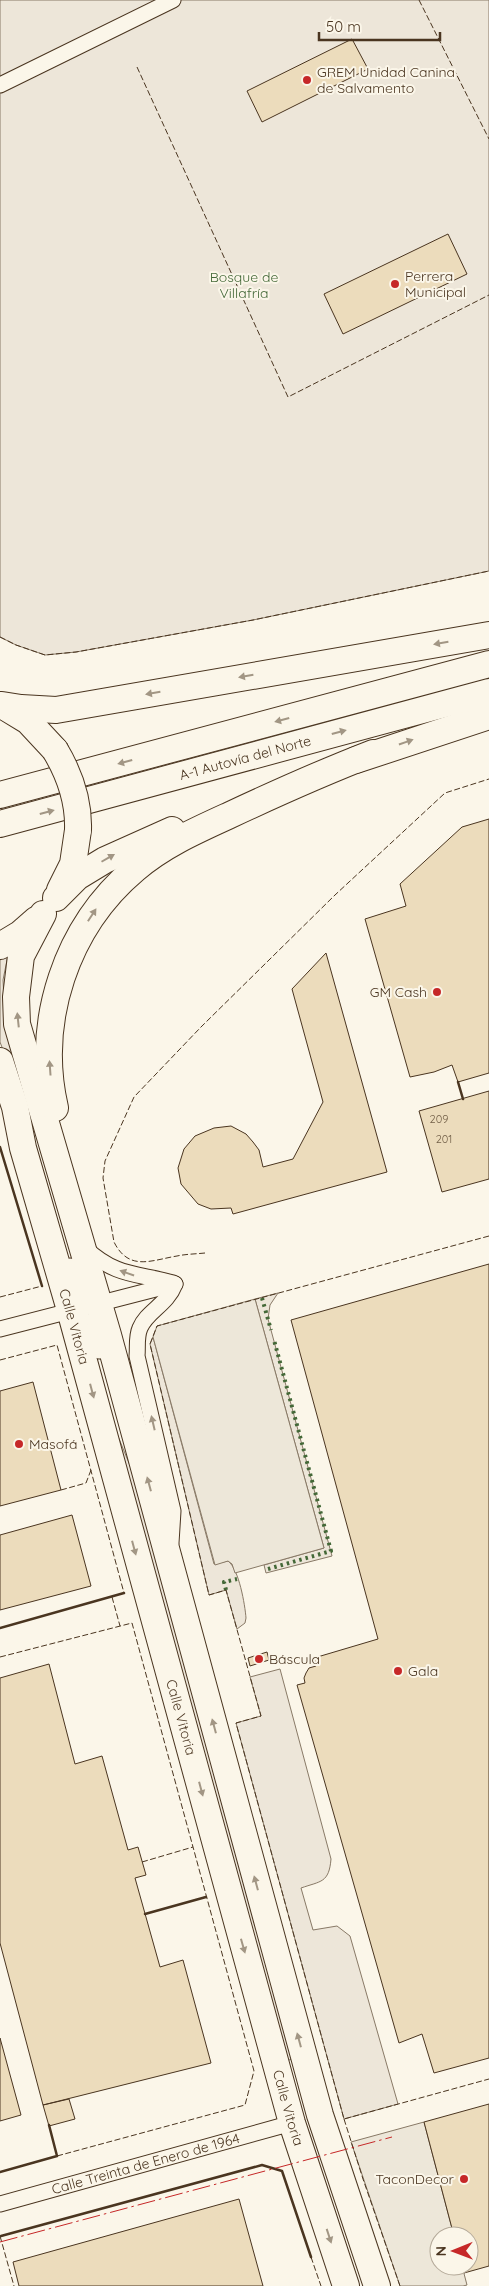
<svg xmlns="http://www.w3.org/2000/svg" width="489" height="2286" font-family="Quicksand,sans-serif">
<rect width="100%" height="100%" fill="#fbf6e9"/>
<path fill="#ede6d9" stroke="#887966" d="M 0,0 L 489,0 L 489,571 L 253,620 L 76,652 L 45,655 L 16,645 L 0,637 Z
M 8,955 L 3,980 L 5,1018 L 42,1144 L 29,1118 L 0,1042 L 0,960 Z
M 278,1293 L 270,1305 L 268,1319 L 332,1556 L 266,1573 L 264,1565 L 324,1548 L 255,1299 Z
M 153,1337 L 214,1564 L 228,1561 C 239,1569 245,1605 246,1618 L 245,1623 L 237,1629 L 226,1590 L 209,1595 L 150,1344 Z
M 113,1424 L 131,1468 L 293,2059 L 285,2061 Z
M 280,1669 L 331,1859 C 329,1883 321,1881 301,1888 L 313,1930 L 337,1926 L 350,1936 L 398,2104 L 344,2119 L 236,1723 L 261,1716 L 250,1677 Z"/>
<path fill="#ede7d9" stroke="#887966" d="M 255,1299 L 324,1548 L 235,1573 L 232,1564 L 228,1561 L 215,1565 L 153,1337 L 157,1326 Z
M 424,2122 L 454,2236 L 439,2236 L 439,2266 L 462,2266 L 467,2285 L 463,2286 L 400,2286 L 351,2142 Z"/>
<path fill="#ecdcbc" stroke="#4a3520" d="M 352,39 L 368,69 L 262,122 L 247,91 Z
M 448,234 L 467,274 L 343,334 L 324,294 Z
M 489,819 L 489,1073 L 458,1082 L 452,1065 L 434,1072 L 410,1077 L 365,919 L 406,906 L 400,884 L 462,827 Z
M 326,953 L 387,1172 L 233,1214 L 231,1208 L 211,1209 L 198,1204 L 181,1184 L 178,1168 L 184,1149 L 195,1136 L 214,1128 L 231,1126 L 246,1134 L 253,1142 L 259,1150 L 263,1167 L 293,1159 L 323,1102 L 292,989 Z
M 489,1091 L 489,1179 L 442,1192 L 419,1111 Z
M 489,1264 L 489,2058 L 434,2073 L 422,2034 L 399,2043 L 297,1685 L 305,1683 L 304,1678 L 306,1673 L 309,1668 L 316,1666 L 314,1658 L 378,1639 L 291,1320 Z
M 33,1382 L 61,1490 L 0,1506 L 0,1391 Z
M 72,1515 L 91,1586 L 0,1610 L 0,1535 Z
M 267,1652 L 269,1660 L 250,1666 L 248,1658 Z
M 49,1664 L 75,1764 L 102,1756 L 128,1850 L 138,1847 L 146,1875 L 135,1878 L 160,1967 L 183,1960 L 211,2063 L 43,2105 L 0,1943 L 0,1678 Z
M 0,2038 L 21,2115 L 0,2121 Z
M 69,2099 L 75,2119 L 49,2126 L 43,2105 Z
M 489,2104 L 489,2266 L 464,2273 L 462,2266 L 469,2266 L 469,2236 L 454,2236 L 424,2122 Z
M 239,2199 L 263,2286 L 19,2286 L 13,2262 Z"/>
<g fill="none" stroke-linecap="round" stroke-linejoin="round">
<g stroke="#4a3520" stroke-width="17">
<g id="street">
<path d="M 0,85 L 173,0"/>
<path d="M 85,1248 C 116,1277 137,1273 173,1283"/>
<path d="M 70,1266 C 77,1287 77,1296 99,1303"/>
<path d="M 70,1310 C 91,1322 93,1329 99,1351"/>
<path d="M 0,1329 L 175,1284"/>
<path d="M 171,1543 L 173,1511 L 137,1356 C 138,1347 136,1337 140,1328 C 147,1311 167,1305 175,1284"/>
<path id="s1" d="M 0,2204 L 292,2123"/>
</g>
</g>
<g stroke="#4a3520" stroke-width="28">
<g id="highway">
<path d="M 2,705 L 21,708 L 56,710 L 489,635"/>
<path d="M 5,707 L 28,721 L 55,750"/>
<path d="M 356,760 L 489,716"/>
<path d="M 0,795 L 489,664"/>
<path id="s2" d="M 0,824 L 489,692"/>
<path d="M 60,890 L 73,864 L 78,830"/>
<path d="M 56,898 L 77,877 L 105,860 L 172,830"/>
<path d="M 43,914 L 21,956 L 16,997 L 17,1024 L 108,1335 L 320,2115 L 377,2286"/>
<path d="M 0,946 L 20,934 L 36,920"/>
<path id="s3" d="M 0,1061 L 15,1107 L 23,1148 L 70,1310 L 292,2123 L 346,2286"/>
<path d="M 55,1108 C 35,1021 66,927 135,869 C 163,845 197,830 230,815 C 277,793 324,772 373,753"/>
</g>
</g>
<use href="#street" stroke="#fbf6e9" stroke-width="15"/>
<use href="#highway" stroke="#fbf6e9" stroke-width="26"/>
<g stroke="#4a3520" stroke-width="28" stroke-linecap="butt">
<path id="highway-bridge" d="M 55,750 C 70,775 79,801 78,830"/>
</g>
<use href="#highway-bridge" stroke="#fbf6e9" stroke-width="26"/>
<path stroke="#436837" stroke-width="4" stroke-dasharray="2.5 4" stroke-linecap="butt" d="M 262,1298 L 271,1330
M 268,1569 L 331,1551 L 274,1340
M 226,1590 L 224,1582 L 237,1579"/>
<path stroke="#4a3520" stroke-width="1" stroke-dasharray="6 2.5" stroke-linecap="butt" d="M 419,0 L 489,139
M 137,67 L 288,397 L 489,295
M 0,637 L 16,645 L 45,655 L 76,652 L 253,620 L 489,571
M 489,1236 L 157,1326 L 150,1344 L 209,1595 L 226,1590 L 261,1716 L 236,1723 L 344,2119 L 489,2079
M 205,1253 C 196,1254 186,1254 177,1256 C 152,1260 129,1272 114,1242 L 103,1178 L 105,1161 L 134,1097 L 201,1027 L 335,895 L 445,793 L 489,779
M 0,1297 L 42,1286
M 0,1360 L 57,1345 L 124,1593
M 61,1490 L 86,1483 L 91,1470
M 112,1597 L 120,1626
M 0,1657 L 132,1623 L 254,2071 L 245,2105 L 57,2156
M 142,1862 L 193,1847
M 344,2119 L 363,2179 L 400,2286
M 0,2236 L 14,2286
M 311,2257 L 321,2286"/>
<path stroke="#4a3520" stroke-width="2.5" d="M 458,1082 L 463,1099
M 0,1147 L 42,1286
M 0,1628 L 124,1593
M 145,1914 L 206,1897
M 0,2172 L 57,2156 L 49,2125
M 1,2236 L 262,2165 L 282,2171 L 311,2257"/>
<path stroke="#c62828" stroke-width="1" stroke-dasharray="18 4 2.5 4" stroke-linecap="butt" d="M 0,2242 L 392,2137"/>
</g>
<defs><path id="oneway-solid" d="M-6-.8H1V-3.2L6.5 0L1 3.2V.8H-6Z" transform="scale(1.25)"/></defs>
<g fill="#a29684">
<use href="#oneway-solid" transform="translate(441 643) rotate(170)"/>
<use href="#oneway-solid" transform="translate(246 676) rotate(170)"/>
<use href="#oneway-solid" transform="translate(153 693) rotate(170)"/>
<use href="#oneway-solid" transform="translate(282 720) rotate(165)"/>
<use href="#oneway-solid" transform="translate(339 732) rotate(-15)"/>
<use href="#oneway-solid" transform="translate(406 742) rotate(-19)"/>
<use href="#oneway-solid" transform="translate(125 762) rotate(165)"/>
<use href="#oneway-solid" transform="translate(47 812) rotate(-15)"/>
<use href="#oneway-solid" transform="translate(108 858) rotate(-30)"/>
<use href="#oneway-solid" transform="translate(92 915) rotate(-57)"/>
<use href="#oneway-solid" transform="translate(18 1020) rotate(-96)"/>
<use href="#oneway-solid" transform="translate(50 1068) rotate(-94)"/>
<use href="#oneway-solid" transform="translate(127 1273) rotate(-161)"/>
<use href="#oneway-solid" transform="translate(92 1391) rotate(75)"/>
<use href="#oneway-solid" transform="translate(153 1423) rotate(-103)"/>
<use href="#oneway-solid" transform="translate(149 1484) rotate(-105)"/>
<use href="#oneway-solid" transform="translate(134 1548) rotate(75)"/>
<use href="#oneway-solid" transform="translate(214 1726) rotate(-105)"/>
<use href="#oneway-solid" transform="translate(201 1789) rotate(75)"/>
<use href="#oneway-solid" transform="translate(256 1883) rotate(-105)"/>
<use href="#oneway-solid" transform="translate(243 1946) rotate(74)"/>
<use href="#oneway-solid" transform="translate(299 2040) rotate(-105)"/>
<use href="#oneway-solid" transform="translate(329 2236) rotate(72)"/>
</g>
<g fill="#c62828" stroke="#fbf6e9" stroke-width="2">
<circle cx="307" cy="80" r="5"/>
<circle cx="395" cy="284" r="5"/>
<circle cx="437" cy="992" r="5"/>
<circle cx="19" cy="1444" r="5"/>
<circle cx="259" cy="1659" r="5"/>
<circle cx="398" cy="1671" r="5"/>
<circle cx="464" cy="2179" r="5"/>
</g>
<g text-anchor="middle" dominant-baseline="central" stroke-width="4" stroke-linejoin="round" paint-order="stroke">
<g font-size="11" fill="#725f47">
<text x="439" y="1119">209</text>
<text x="444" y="1139">201</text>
</g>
<g font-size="14" fill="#4a3520" stroke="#fbf6e9" text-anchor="start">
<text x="317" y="72">GREM Unidad Canina<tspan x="317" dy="16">de Salvamento</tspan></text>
<text x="405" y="276">Perrera<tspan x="405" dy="16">Municipal</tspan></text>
<text x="427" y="992" text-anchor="end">GM Cash</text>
<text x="29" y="1444">Masofá</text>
<text x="269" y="1659">Báscula</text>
<text x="408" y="1671">Gala</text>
<text x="454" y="2179" text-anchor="end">TaconDecor</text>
</g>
<g font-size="14" fill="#436837" stroke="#fbf6e9">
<text x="244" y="277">Bosque de<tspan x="244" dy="16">Villafría</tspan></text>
</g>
<g font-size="14" fill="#4a3520" stroke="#fbf6e9">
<text stroke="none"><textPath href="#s2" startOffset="254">A-1 Autovía del Norte</textPath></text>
<text stroke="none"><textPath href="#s3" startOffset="276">Calle Vitoria</textPath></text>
<text stroke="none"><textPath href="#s3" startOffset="681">Calle Vitoria</textPath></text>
<text stroke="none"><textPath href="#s3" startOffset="1086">Calle Vitoria</textPath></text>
<text stroke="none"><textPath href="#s1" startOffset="151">Calle Treinta de Enero de 1964</textPath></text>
</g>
</g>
<g transform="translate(454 2251) rotate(269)"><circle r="24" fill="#fbf6e9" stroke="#b4a999"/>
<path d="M0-4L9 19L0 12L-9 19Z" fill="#c62828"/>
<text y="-8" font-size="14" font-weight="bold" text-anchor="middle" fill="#4a3520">N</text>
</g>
<path d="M319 32v8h121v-8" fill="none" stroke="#4a3520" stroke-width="2.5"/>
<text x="326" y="32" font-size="15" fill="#4a3520" stroke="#fbf6e9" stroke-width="4" paint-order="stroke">50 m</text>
</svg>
